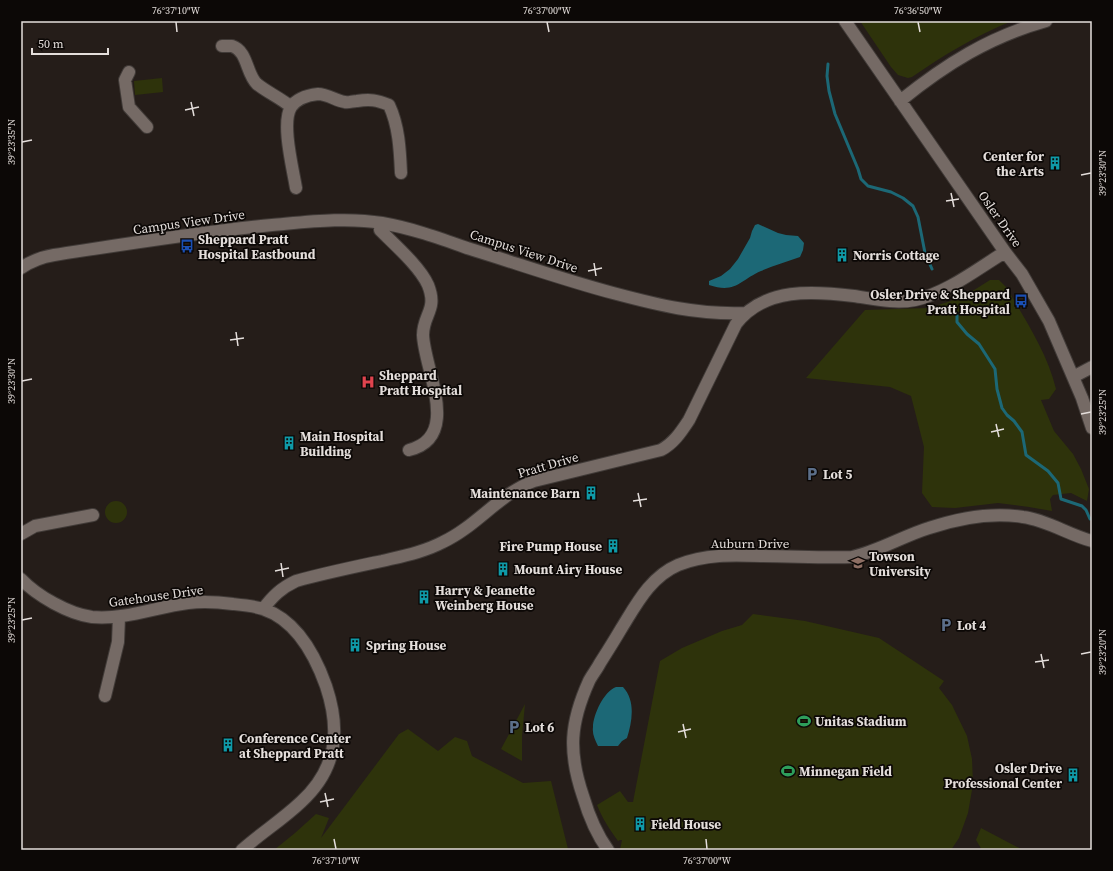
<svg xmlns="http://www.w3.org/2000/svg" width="1113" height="871" font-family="'Source Serif 4',serif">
<rect width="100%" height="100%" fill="#251d19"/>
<path fill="#2e330b" d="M 860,21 L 1012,21 C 975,36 944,55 912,77 L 908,78 L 898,75 L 891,67 Z
M 162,78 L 163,92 L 135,95 L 134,81 Z
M 990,280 L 999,280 L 1007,288 C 1025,320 1047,352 1056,389 L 1049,399 L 1041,400 L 1054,431 L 1073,454 L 1081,469 L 1089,489 L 1087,501 L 1071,493 L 1053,495 L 1050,499 L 1052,511 L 1029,507 L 998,503 L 955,508 L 932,507 L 922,493 L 924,447 L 911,396 L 890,387 L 806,378 L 865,310 L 929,308 L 963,297 Z
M105 512a11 11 0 1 1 22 0a11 11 0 1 1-22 0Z
M 753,614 L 805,621 L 879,638 L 944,681 L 939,688 L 952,705 L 967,736 L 972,759 L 973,784 L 968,813 L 959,838 L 951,850 L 620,850 L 622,840 L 620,840 L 618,841 C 610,830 602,818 597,805 L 620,791 L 628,802 L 633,802 L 660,661 L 682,648 L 722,631 L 742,625 Z
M 525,704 L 522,736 L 522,761 L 501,749 Z
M 408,729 L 438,751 L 455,737 L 467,741 L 472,756 L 523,783 L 551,781 L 568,849 L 567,850 L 274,850 L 295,833 L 316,814 L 329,818 L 321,838 L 399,734 Z
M 981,828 L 1023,850 L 982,850 L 976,840 Z"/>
<path fill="#1c6876" d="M 758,224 L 778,233 L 786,235 L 798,236 L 804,243 L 803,250 L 800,257 C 787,262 774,265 761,271 C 740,280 736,294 709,285 L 709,281 L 721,276 L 730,269 L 738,259 L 750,238 L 752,231 L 755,225 Z
M 616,687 L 623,687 C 636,701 632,722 627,738 L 622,741 L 618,746 L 598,746 C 595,740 592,734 593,727 C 593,715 604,691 616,687 Z"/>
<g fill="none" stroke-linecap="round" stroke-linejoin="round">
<path stroke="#1c6876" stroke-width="3" d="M 828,64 L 827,76 L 829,91 L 835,114 L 858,169 L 861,179 L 868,186 L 891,192 L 903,198 L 913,206 L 918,217 L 925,253 L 932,269
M 957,313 L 957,322 L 967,334 L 979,344 L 995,369 L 997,389 L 1002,408 L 1007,415 L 1014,421 L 1022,432 L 1026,455 L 1048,471 L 1058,483 L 1061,499 L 1082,506 L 1086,510 L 1090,519"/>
<g stroke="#413b38" stroke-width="14">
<path id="minor" d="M 845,21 L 1005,252 L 1022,274 L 1049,321 L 1082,398 L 1092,428
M 222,46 C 225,46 229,46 232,46 C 248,51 246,74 257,84 C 268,93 281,98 291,107
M 129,72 L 125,80 L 129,107 L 147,127
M 900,101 C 946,64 989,37 1046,21
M 296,188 C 293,169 281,123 291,107 C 297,98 309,95 318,94 C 328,94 336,101 345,102 C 348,103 353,101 357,101 C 370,99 377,100 389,105 C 399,126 400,151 401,173
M 381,223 L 380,230 C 395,245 420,267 428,285 C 438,310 423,314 423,335 C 424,369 462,437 409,450
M 21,268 C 31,261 42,257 54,255 C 126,244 199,232 272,225 C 307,222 347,217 382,223 C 411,228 439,238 467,248 C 516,263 564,280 613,293 C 658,305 698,315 746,313
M 1073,377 L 1092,367
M 21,534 L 35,526 L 93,515
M 21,579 C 37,596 69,614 92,617 C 125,620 156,607 188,603 C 203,601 218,602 233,604 C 243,605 254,606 263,609 C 296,620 315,655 326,686 C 341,731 337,769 301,802 C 282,820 261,833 242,850
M 263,609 C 273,596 281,588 296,581 C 325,573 354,567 382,561 C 403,556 424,552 443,542 C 477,526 499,494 534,481 L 661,450 C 674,443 681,432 689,420 L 736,324 C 764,287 814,291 854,296 C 874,299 895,304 915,300 C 947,293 977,269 1005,252
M 105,696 L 118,642 L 119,617
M 608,850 C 597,835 588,813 583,796 C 568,752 570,723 589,681 C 592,675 597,669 600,663 C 607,652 614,641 621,629 C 636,605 650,577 678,565 C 705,554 733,555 761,556 C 792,556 822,558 852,557 C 879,551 903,536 929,528 C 959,518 992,512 1023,517 C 1047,520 1069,535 1092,541"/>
</g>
<use href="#minor" stroke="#756a65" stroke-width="12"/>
</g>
<path fill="none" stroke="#e4dedb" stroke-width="1.5" d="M 176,22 L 177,32M 547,22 L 549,32M 918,22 L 920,32M 191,102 L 194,116M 185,110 L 199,107M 22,142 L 32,140M 1081,175 L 1091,173M 951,193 L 954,207M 946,201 L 959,199M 594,263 L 596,276M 588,271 L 602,268M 236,332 L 238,346M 230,340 L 244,338M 22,381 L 32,379M 1081,414 L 1091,412M 996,424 L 999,437M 991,432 L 1004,429M 638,493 L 641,507M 633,501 L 647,499M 281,563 L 283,577M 275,571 L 289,568M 22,620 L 32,618M 1041,654 L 1044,668M 1081,654 L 1091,652M 1035,662 L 1049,660M 683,724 L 686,738M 678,732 L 691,729M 325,793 L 328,807M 320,802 L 334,799M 334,839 L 336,849M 706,839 L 707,849"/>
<defs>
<g id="building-bare" transform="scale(1.08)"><path d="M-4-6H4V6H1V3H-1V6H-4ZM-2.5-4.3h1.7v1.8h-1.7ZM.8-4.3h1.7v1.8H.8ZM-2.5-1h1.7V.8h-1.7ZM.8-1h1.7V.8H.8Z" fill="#0f9aa8" stroke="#0c0806" stroke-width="2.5" paint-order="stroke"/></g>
<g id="bus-bare" transform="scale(1.08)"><path d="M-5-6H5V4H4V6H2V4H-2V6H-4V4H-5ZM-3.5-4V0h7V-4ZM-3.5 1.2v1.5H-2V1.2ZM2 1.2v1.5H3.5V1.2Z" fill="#1a4fb4" stroke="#0c0806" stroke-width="2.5" paint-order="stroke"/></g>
<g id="hospital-bare" transform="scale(1.08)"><path d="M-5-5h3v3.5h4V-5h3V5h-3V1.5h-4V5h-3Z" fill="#e0444e" stroke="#0c0806" stroke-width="2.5" paint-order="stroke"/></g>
<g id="parking-bare" transform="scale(1.08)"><path d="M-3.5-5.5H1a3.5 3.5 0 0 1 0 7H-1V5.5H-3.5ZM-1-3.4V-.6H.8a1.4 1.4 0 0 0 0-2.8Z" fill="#5c6f8a" stroke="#0c0806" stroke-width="2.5" paint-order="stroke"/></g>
<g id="university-bare" transform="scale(1.08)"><path d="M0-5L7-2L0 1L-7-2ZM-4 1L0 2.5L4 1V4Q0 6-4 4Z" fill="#8d6e63" stroke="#0c0806" stroke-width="2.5" paint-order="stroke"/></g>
<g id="stadium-bare" transform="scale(1.08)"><path d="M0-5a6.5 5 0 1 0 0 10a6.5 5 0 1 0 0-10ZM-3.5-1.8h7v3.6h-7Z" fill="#2e9e5b" stroke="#0c0806" stroke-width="2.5" paint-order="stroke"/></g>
</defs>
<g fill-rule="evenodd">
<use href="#building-bare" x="1055" y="163"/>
<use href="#bus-bare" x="187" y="246"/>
<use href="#building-bare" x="842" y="255"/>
<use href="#bus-bare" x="1021" y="301"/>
<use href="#hospital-bare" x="368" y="382"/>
<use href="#building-bare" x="289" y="443"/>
<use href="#parking-bare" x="812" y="474"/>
<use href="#building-bare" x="591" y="493"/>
<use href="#building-bare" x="613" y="546"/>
<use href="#university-bare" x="858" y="563"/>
<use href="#building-bare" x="503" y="569"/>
<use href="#building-bare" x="424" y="597"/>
<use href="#parking-bare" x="946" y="625"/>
<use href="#building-bare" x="355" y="645"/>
<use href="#stadium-bare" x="804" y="721"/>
<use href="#parking-bare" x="514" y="727"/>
<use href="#building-bare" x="228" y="745"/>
<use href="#stadium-bare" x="788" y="771"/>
<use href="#building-bare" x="1073" y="775"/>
<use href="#building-bare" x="640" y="824"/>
</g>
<g text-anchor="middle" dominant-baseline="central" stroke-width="3.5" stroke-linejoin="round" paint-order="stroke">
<g font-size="13" font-weight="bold" fill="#e4dedb" stroke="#0c0806" text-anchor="start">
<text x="1044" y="156" text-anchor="end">Center for<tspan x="1044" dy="15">the Arts</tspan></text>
<text x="198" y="239">Sheppard Pratt<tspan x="198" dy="15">Hospital Eastbound</tspan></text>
<text x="853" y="255">Norris Cottage</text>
<text x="1010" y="294" text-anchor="end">Osler Drive &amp; Sheppard<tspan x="1010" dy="15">Pratt Hospital</tspan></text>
<text x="379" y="375">Sheppard<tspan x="379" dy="15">Pratt Hospital</tspan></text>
<text x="300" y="436">Main Hospital<tspan x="300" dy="15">Building</tspan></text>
<text x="823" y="474">Lot 5</text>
<text x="580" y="493" text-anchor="end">Maintenance Barn</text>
<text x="602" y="546" text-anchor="end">Fire Pump House</text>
<text x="869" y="556">Towson<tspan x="869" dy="15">University</tspan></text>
<text x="514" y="569">Mount Airy House</text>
<text x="435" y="590">Harry &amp; Jeanette<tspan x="435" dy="15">Weinberg House</tspan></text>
<text x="957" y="625">Lot 4</text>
<text x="366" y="645">Spring House</text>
<text x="815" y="721">Unitas Stadium</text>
<text x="525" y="727">Lot 6</text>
<text x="239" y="738">Conference Center<tspan x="239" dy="15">at Sheppard Pratt</tspan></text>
<text x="1062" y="768" text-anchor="end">Osler Drive<tspan x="1062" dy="15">Professional Center</tspan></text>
<text x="799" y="771">Minnegan Field</text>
<text x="651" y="824">Field House</text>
</g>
<g font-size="13" fill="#e4dedb" stroke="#0c0806">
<text transform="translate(1000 219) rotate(55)">Osler Drive</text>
<text transform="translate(189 222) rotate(-8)">Campus View Drive</text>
<text transform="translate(524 251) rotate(18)">Campus View Drive</text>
<text transform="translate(548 465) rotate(-16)">Pratt Drive</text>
<text x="750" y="543">Auburn Drive</text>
<text transform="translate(156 596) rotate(-8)">Gatehouse Drive</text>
</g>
</g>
<rect width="1113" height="871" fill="none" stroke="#0c0806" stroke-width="44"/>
<path d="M32 48v6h76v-6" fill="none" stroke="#e4dedb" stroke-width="2"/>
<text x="38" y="48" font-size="12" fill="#e4dedb" stroke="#0c0806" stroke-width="3" paint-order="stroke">50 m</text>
<rect x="22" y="22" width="1069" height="827" fill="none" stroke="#e4dedb" stroke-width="1.5"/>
<g font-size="10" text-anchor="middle" fill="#e4dedb">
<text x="176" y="14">76°37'10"W</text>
<text x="547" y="14">76°37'00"W</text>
<text x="918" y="14">76°36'50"W</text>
<text transform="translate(11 142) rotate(-90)" y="4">39°23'35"N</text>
<text transform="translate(1102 173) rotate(-90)" y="4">39°23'30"N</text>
<text transform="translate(11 381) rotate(-90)" y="4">39°23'30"N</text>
<text transform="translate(1102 412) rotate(-90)" y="4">39°23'25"N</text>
<text transform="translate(11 620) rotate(-90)" y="4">39°23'25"N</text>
<text transform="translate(1102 652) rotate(-90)" y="4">39°23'20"N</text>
<text x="336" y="864">76°37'10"W</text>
<text x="707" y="864">76°37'00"W</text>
</g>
</svg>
